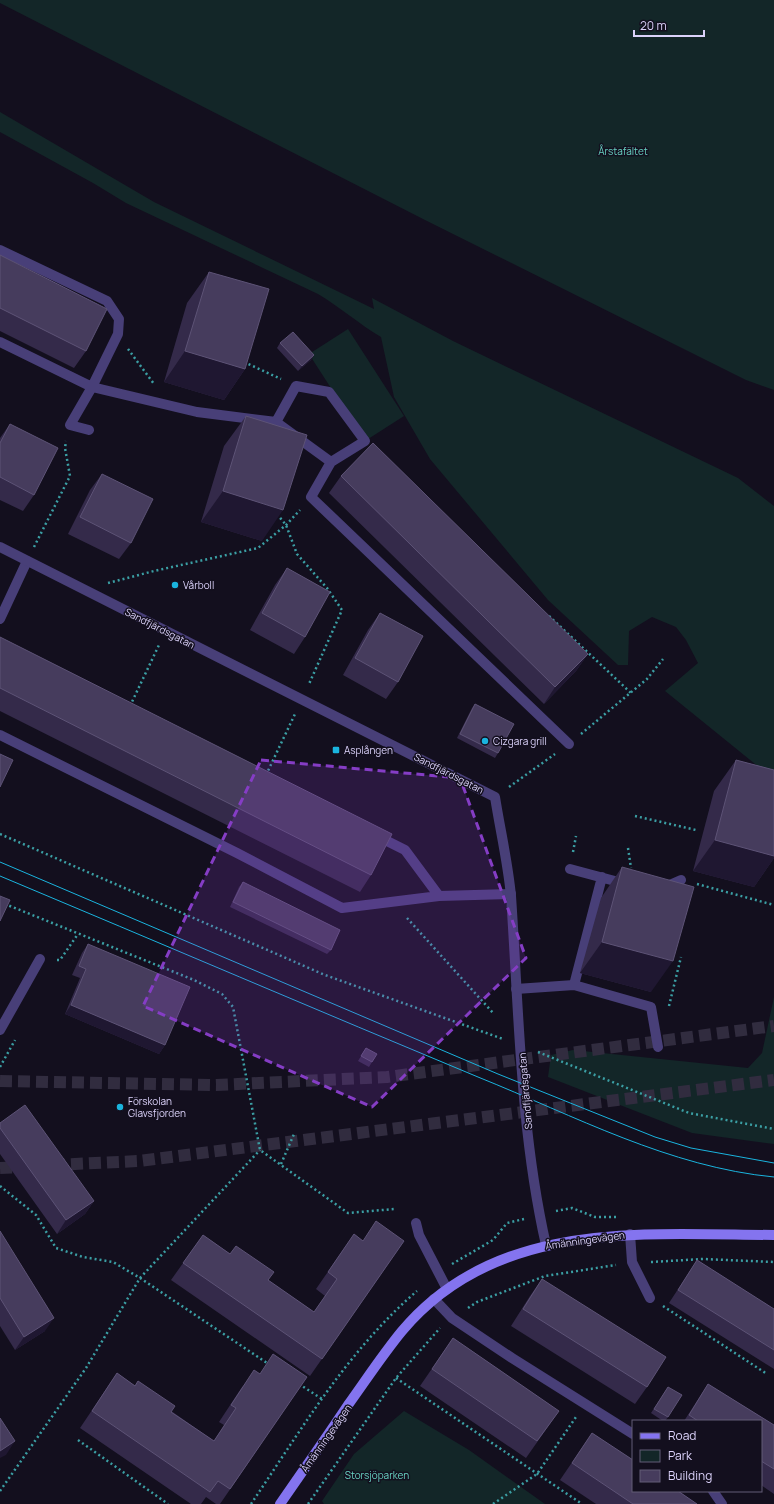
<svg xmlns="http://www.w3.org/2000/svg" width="774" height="1504" font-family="Manrope,sans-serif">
<rect width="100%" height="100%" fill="#130f1e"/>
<path fill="#132628" d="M 0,0 L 774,0 L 774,390 L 746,380 L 425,220 L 0,3 Z
M 0,112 L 154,202 L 374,309 L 372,298 L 453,341 L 738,478 L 774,506 L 774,786 L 760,768 L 665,691 L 698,663 L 686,640 L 676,627 L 652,617 L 629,631 L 628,665 L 618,665 L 548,600 L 430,459 L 394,397 L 381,337 C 359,324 340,307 318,294 L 126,203 L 93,183 L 0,132 Z
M 348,329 L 404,416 L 365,441 L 309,354 Z
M 774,997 L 774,1144 L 692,1133 L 548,1077 L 551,1055 L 573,1050 L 748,1068 L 762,1053 Z
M 404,1411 L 469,1450 L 545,1504 L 324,1504 L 322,1501 L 354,1454 Z"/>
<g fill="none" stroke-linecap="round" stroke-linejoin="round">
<path stroke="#312c3f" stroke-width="12" stroke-dasharray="12 6" stroke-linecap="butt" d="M 0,1081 L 216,1085 L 387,1077 L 774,1026
M 53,1165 L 139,1161 L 774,1080
M 0,1168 L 26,1167"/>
<path stroke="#3b9fa4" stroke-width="2.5" stroke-dasharray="2 3" stroke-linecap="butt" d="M 128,349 L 154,384
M 244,362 L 281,379
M 277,514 L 286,525 L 297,554 L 327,588 L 342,610 L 309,684
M 34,547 L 70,476 L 65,448 L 66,441
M 108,583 L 154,571 L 258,548 L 286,525 L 300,510
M 549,616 L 631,693
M 130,706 L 159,645
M 581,734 L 647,679 L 663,659
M 266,775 L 295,714
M 509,787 L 555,754
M 635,816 L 696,830
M 0,834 L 325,975 L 503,1039
M 628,848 L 631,868
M 573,852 L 576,836
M 697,884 L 774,905
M 0,902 L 194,980 L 222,994 L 233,1007 L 260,1150 L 348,1213 L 394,1209
M 407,918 L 494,1014
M 57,960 L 60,960 L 78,934
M 669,1006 L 681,957
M 538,1052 L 689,1113 L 774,1129
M 0,1067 L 15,1040
M 281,1164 L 294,1134
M 0,1186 L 36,1215 L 56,1248 L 83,1257 L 113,1262 L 140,1278 L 270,1365
M 556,1211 L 572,1208 L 595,1217 L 616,1217
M 651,1262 L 703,1259 L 774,1262
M 452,1264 L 493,1240 L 507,1223 L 524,1219
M 663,1306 L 767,1374
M 468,1308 L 477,1302 L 545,1276 L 616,1265
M 396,1378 L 582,1504
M 299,1384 L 322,1399
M 78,1440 L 168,1504
M 0,1491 L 86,1368 L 140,1278 L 260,1150
M 251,1504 C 301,1430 348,1350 417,1291
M 308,1504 L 396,1378 L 440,1328
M 493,1504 L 537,1474 L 576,1417"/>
<path stroke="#483f78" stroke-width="10" d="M 0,250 L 107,301 L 119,319 L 118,334 L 92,387 L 70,425 L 89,430
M 0,342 L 92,387 L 197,412 L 276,422 L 331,462 L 311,497 L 569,744
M 276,422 L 296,386 L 329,392 L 365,441 L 331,462
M 0,619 L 27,561
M 0,735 L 237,853 L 342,908 L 439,896 L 511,894
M 377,836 L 405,850 L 439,896
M 570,869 L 626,884
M 665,887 L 681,880
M 574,985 L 602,877
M 516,989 L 574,985 L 651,1007 L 658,1047
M 416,1223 L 419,1235 L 447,1289
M 630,1234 L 632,1262 L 650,1298"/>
<path stroke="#483f78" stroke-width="10" d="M 0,547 L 495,797 C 500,829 508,863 511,896 C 519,1012 520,1130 546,1245
M 0,1030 L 40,959
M 434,1299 L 452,1318 L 512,1358 L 633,1434
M 713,1491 L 722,1504"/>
<path stroke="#8474ef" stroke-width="10" d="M 280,1504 C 303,1471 326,1438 348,1405 C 366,1380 383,1354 402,1331 C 496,1219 643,1234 774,1235"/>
<path stroke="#1ab4de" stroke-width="1" d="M 0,862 L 498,1074 L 655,1137 L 691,1148 L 774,1163
M 0,876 C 160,943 319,1011 478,1077 C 575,1116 669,1167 774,1177"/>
</g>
<path fill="#342a4a" d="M 0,255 L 86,351 L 74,368 L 0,331 Z
M 209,272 L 245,369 L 224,400 L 164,382 L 187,303 Z
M 280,343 L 314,355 L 311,360 L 298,371 L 277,348 Z
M 246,416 L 262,541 L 201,522 L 224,446 Z
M 10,424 L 34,495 L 23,511 L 0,500 L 0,438 Z
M 102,474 L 131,543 L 119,559 L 68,534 L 90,490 Z
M 341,476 L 588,654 L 576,671 L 544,704 L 329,493 Z
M 287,568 L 305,637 L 294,654 L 250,630 L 275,585 Z
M 380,613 L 398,682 L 386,699 L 343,675 L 368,630 Z
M 0,637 L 371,875 L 360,892 L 0,711 Z
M 475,704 L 498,753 L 495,758 L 457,738 L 472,708 Z
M 736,760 L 774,770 L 774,858 L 754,887 L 693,871 L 714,791 Z
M 622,867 L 651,992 L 580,973 L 601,898 Z
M 243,882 L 331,950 L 327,954 L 230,907 L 239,887 Z
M 88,944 L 165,1045 L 159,1054 L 65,1014 L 80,978 L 72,975 L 82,953 Z
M 366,1048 L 372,1062 L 369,1067 L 358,1061 Z
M 0,1123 L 94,1201 L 85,1214 L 57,1234 L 0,1154 Z
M 0,1231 L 45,1331 L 15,1350 L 0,1326 Z
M 354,1234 L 363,1241 L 404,1241 L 310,1376 L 171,1280 L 203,1235 L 314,1312 L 325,1296 L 316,1289 Z
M 697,1260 L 774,1309 L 774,1369 L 669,1303 Z
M 542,1279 L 647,1387 L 635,1404 L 511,1326 L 530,1296 Z
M 453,1338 L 559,1411 L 526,1458 L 420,1386 Z
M 117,1373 L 214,1441 L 224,1425 L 219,1422 L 242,1387 L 259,1374 L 307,1377 L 220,1504 L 216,1504 L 206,1497 L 201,1504 L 191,1504 L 80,1428 Z
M 708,1384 L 774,1425 L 774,1494 L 761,1485 L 761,1421 L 684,1421 Z
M 668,1387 L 668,1417 L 665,1421 L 663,1421 L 651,1413 Z
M 592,1433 L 697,1504 L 596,1504 L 560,1480 Z"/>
<path fill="#1f1731" d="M 185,351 L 245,369 L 224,400 L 164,382 Z
M 314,355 L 311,360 L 298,371 L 302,366 Z
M 223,491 L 283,510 L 262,541 L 201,522 Z
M 588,654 L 576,671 L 544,704 L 555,687 Z
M 715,840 L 774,856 L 774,858 L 754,887 L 693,871 Z
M 602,942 L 673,961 L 651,992 L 580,973 Z
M 71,1005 L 165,1045 L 159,1054 L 65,1014 Z
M 94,1201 L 85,1214 L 57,1234 L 66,1220 Z
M 54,1318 L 45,1331 L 15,1350 L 24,1337 Z
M 15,1441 L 6,1455 L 0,1458 L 0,1451 Z"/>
<path fill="#463c5d" stroke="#5d5376" d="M 0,255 L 107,309 L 86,351 L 0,308 Z
M 209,272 L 269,289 L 245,369 L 185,351 Z
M 293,332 L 314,355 L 302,366 L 280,343 Z
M 246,416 L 307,435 L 283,510 L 223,491 Z
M 10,424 L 58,448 L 34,495 L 0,477 L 0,443 Z
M 373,443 L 588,654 L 555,687 L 341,476 Z
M 102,474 L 153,499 L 131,543 L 80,517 Z
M 287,568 L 330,592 L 305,637 L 262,613 Z
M 380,613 L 423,636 L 398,682 L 355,658 Z
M 0,637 L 392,834 L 371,875 L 0,688 Z
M 475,704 L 514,724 L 498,753 L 460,734 Z
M 0,754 L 13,760 L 0,787 Z
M 736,760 L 774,770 L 774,856 L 715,840 Z
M 622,867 L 694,887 L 673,961 L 602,942 Z
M 243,882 L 340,930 L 331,950 L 233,902 Z
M 0,896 L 10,900 L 0,921 Z
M 88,944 L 190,987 L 165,1045 L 71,1005 L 86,969 L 79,966 Z
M 366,1048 L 377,1054 L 372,1062 L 361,1056 Z
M 25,1105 L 94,1201 L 66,1220 L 0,1128 L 0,1123 Z
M 376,1221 L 404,1241 L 322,1359 L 183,1263 L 203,1235 L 230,1254 L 236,1246 L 274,1272 L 268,1280 L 314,1312 L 337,1279 L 328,1272 L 354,1234 L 363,1241 Z
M 0,1231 L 54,1318 L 24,1337 L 0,1298 Z
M 697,1260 L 774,1309 L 774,1350 L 678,1290 Z
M 542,1279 L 666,1357 L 647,1387 L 523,1309 Z
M 453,1338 L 559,1411 L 537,1441 L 432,1369 Z
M 273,1354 L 307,1377 L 230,1489 L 218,1481 L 210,1492 L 92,1411 L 117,1373 L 135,1386 L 138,1381 L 175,1406 L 171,1412 L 214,1441 L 236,1408 L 231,1405 L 254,1370 L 260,1374 Z
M 708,1384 L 774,1425 L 774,1469 L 761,1461 L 761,1421 L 698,1421 L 689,1415 Z
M 668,1387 L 682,1395 L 668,1417 L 654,1409 Z
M 0,1418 L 15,1441 L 0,1451 Z
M 592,1433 L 633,1460 L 633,1491 L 678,1491 L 697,1504 L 633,1504 L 572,1463 Z"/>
<path fill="#853dc5" fill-opacity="0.2" stroke="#853dc5" stroke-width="3" stroke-dasharray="8 5" stroke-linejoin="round" d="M 261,760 L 460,778 L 526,958 L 372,1107 L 143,1006 Z"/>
<g fill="#1ab4de" stroke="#130f1e" stroke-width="1.5">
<circle cx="175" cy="585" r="4"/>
<circle cx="485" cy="741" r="4"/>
<rect x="332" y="746" width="8" height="8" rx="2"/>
<circle cx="120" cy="1107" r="4"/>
</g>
<g text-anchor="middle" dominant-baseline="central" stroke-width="3" stroke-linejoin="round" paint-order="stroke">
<g font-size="10" fill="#67d1c2" stroke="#130f1e">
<text x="623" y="151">Årstafältet</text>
<text x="377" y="1475">Storsjöparken</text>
</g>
<g font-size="10" fill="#dbd2fa" stroke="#130f1e" text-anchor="start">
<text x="183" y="585">Vårboll</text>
<text x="493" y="741">Cizgara grill</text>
<text x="344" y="750">Asplången</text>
<text x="128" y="1101">Förskolan<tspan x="128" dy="12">Glavsfjorden</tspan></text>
</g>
<g font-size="10" fill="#dbd2fa" stroke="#130f1e">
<text transform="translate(160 628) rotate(27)">Sandfjärdsgatan</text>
<text transform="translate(449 773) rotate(27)">Sandfjärdsgatan</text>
<text transform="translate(525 1091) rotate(-95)">Sandfjärdsgatan</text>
<text transform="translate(585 1240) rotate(-8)">Åmänningevägen</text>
<text transform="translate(326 1438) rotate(-55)">Åmänningevägen</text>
</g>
</g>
<rect x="632" y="1420" width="130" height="72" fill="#130f1e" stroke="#635d76"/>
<rect x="640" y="1433" width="20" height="6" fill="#8474ef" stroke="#635d76"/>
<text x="668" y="1440" font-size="12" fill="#dbd2fa">Road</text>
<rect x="640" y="1450" width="20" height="12" fill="#132628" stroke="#635d76"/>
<text x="668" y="1460" font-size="12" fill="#dbd2fa">Park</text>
<rect x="640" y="1470" width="20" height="12" fill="#463c5d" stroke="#635d76"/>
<text x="668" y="1480" font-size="12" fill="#dbd2fa">Building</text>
<path d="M634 30v6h70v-6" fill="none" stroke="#dbd2fa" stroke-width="2"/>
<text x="640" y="30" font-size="12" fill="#dbd2fa" stroke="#130f1e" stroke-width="3" paint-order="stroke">20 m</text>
</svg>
